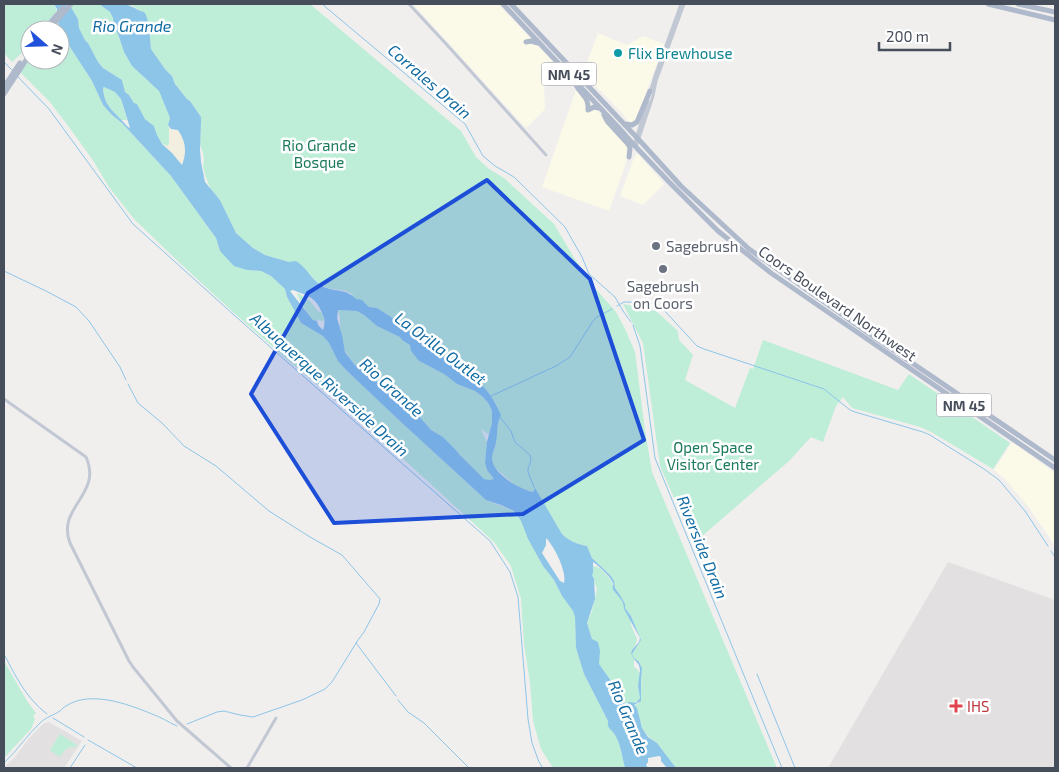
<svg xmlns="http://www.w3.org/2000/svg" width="1059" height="772" font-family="'Exo 2',sans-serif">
<rect width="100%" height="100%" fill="#f1efee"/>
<path fill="#fbf9e8" d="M 413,4 L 498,4 L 564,74 L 553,84 L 544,87 L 545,109 L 526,128 Z
M 598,33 L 627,45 L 643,36 L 664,44 L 636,120 L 632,123 L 628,121 L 623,114 L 583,73 Z
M 576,90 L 601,115 L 626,144 L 628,151 L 628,157 L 609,211 L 542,187 Z
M 638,154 L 664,184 L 643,205 L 620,196 L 635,155 Z
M 1012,442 L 1055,473 L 1055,542 L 1054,544 L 1027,505 L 1004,478 L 994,470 Z"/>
<path fill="#e2e0e0" d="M 948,562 L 1055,600 L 1055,768 L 828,768 Z
M 49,722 L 82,741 L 64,768 L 4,768 L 4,767 L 15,757 L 30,737 L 44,723 Z"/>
<path fill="#beedd8" d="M 4,4 L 54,4 L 57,11 L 41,30 L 30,30 L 30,44 L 25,50 L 12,62 L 4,53 Z
M 69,4 L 99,4 L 110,12 L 113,18 L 114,28 L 118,34 L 124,52 L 132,66 L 159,91 L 170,118 L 168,125 L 169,127 L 169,143 L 168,147 L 162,144 L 157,135 L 154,126 L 145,119 L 137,104 L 134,103 L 129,95 L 125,92 L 122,80 L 103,68 L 98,62 L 88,43 L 85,40 L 79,28 L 78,19 Z
M 128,4 L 310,4 L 461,131 L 476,157 L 489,169 L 504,178 L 554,224 L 573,256 L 595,288 L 616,312 L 625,329 L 635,352 L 645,430 L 652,472 L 777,768 L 676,768 L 657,743 L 649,737 L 642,728 L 637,709 L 634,705 L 638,704 L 641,700 C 641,694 642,667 640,663 C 638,661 636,660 634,658 L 634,667 L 638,670 L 640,674 L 638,686 L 640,698 L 636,703 L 626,704 L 622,701 L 617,694 L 614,685 L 599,664 L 599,651 L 592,639 L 587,623 L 592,611 L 597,589 L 592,575 L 593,566 L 600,568 L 612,581 L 614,591 L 622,600 L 624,605 L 624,609 L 631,620 L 631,625 L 637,639 C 637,645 632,648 631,653 L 633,656 L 632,654 L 641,640 L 631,616 L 625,608 L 625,604 L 615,588 L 614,581 L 611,576 L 592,558 L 587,546 C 577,544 569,541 562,534 L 534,489 L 533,493 L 515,485 L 495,468 L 491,460 L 493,452 L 496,444 L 498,421 L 497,406 L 486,389 L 466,376 L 455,363 L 444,358 L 434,350 L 430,349 L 396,320 L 377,308 L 369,307 L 362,300 L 356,300 L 352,294 L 346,291 L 327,288 L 318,283 L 310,275 L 289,262 L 265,255 L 253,248 L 236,233 L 220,200 L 211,190 L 205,175 L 203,166 L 204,159 L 203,153 L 200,144 L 201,123 L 201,117 L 190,101 L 187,99 L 175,84 L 172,76 L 165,69 L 151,49 L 149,25 L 140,11 L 133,6 L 129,6 Z
M 60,31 L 92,81 L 103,105 L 112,115 L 122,123 L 171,176 L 216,238 L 220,251 L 247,270 L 261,271 L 271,276 L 285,289 L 287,297 L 301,323 L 323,336 L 329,343 L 338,361 L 346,370 L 402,423 L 486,500 L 514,511 L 521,521 L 528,539 L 543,566 L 554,580 L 562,596 L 573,611 L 575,617 L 576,648 L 584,674 L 608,721 C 607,730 611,728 615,735 C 621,745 622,757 625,768 L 553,768 L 541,749 L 533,721 L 530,683 L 524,644 L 521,599 L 511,566 L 494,542 L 387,444 L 282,355 L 233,312 L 182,265 L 134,219 L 109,187 L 92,159 L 69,127 L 49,101 L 20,72 L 30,58 L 30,60 L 60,60 Z
M 104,87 L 115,92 L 121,99 L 127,120 L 121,120 C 111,110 104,102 103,88 Z
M 298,293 L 303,296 L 305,303 L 305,300 L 309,300 L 318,311 L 322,313 L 325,321 L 313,320 C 307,311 301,305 297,294 Z
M 623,304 L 656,311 L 678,331 L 679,340 L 693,355 L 685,380 L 735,408 L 750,368 L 753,369 L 763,340 L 898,390 L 909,374 L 1010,443 L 993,469 L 933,433 L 920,427 L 852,408 L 843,397 L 836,406 L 823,442 L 811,437 L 789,461 L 694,543 L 660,466 L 643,343 Z
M 338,310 L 357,311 L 364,315 L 377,326 L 401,337 L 402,340 L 411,345 L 419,361 L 444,374 L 457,384 L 475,391 L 483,397 L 489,404 L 492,411 L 492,423 L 489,435 L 481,429 L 487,442 L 485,463 L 487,470 L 494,479 L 489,480 L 484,480 L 460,455 L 456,450 L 443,437 L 431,430 L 425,424 L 417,413 L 411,407 L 403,401 L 392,390 L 384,389 L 375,380 L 354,364 L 344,349 L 340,327 L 340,317 Z
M 4,661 L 27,701 L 36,713 L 33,716 L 35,719 L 31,729 L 4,758 Z
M 60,734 L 77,745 L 76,747 C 68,746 64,751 60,757 L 51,751 L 50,750 Z"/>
<path fill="#f2efe0" d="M 169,127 L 171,129 L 178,130 C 186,142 187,152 182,165 L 172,153 L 162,144 L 168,146 L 169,143 Z"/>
<path fill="#8dc5e8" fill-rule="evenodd" d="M 54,4 L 69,4 L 78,19 L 79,28 L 85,40 L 88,43 L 98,62 L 103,68 L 122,80 L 125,92 L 129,95 L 134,103 L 137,104 L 145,119 L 154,126 L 157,135 L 162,144 L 172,153 L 182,165 C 187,152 186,142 178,130 L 171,129 L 168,125 L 170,118 L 159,91 L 132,66 L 124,52 L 118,34 L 114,28 L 113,18 L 110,12 L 99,4 L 128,4 L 129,6 C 135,7 138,11 144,12 L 146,15 L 149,25 L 151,49 L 165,69 L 172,76 L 175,84 L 187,99 L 190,101 L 201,117 L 201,123 L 200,150 L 201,162 L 205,182 L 220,200 L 236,233 L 253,248 L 265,255 L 289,262 L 296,261 C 307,268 309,276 318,283 C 330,294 344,286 356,299 L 362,300 L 369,307 L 377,308 L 396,320 L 430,349 L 434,350 L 444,358 L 455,363 L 466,376 C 482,378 495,401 501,415 C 496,424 498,433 496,443 C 495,448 492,453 492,458 C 492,474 520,489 533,492 L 535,488 L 562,534 C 569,541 577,544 587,546 L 592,558 L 611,576 L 614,581 L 615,588 L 620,595 L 625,604 L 625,608 L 631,616 L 641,640 L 632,654 L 634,658 L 639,662 L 642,668 L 641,679 L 641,701 L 634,705 L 637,708 L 642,728 L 648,737 L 657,743 L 676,768 L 667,768 L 661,761 L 661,757 L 659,756 L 648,758 L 648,762 L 646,765 L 648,768 L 625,768 C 622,757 621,745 615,735 C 611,728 607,730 608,721 L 584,674 L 576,648 L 575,617 L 573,611 L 562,596 L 554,580 L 543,566 L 528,539 L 521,521 L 514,511 L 501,505 L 486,500 L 402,423 L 346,370 L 338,361 L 329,343 L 323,336 L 301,323 L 287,297 L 285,289 L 271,276 L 261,271 L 247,270 L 234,266 L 220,251 L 216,238 L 171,176 L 122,123 L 112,115 L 103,105 L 92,81 L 59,30 L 57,9 ZM 104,87 L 115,92 L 121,99 L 130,128 L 128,127 C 116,113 104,107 103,88 ZM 293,290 C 310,297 315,296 323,315 C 325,320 325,324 323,330 L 318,325 L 317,321 L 313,320 L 290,291 ZM 338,310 L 357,311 L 364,315 L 377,326 L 400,337 L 402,340 L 410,345 L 411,351 L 419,361 L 444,374 L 457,384 L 475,391 L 483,397 L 489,404 L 492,411 L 492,423 L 487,442 L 485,463 L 487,470 L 494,479 L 489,480 L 484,479 L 460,455 L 456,450 L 443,437 L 431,430 L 411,407 L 403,401 L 392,390 L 388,388 L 384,389 L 375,380 L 354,364 L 345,352 L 342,335 L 337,318 ZM 546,538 C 554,546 567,571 564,583 L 560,581 L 542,553 L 546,545 ZM 593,562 C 598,565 611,577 613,583 C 614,588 611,586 614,591 C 619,597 624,601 624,609 L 640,638 L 639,642 L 632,650 L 631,653 L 634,659 L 639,665 L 640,670 L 638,686 L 640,698 L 636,703 L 629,702 L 626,704 L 622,701 L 617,694 L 614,685 L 599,664 L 600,651 L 598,642 L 592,639 L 587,623 L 595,599 L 594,579 L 592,575 L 593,573 Z"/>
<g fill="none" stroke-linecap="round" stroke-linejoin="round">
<path stroke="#8dc5e8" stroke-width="1" d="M 322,4 L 465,124 L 483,156 L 495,166 L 514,177 L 565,227 L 582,257 L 589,274 L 615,297 L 623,311 L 631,322
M 4,62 L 12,70
M 18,77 L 49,109 L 133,224 L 234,315 L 490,541 L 510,572 L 518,597 L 528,719 L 532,743 L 539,762 L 543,768
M 4,271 L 46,291 L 76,307 L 89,321 L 120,367 L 126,380
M 617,306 L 624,302 L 627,302 L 657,304 L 662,308 L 697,346 L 704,349 L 824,389 L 850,410 L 855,412 L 923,432 L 930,435 L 984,469 L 999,480 L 1025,511 L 1048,546
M 633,325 L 640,346 L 655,458 L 659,468 L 782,768
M 128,384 L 138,403 L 162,423 L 184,446 L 216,466 L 269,511 L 310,537 L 342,555 L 380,599 L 379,604 L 364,632 L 358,640 L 332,682 L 325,689 L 302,700 L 253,717 L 240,715 L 224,711 L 217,712 L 187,724
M 489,397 L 556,366 L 570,357 L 593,321 L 597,317 L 612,309
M 499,416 L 511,431 L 515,442 L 530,455 L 531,459 L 530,464 L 528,468 L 528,472 L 534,487
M 1051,551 L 1055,557
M 356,643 L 396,696
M 4,654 C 16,677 26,698 47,714
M 757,674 L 795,768
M 398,700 L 408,712 L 424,723 L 469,768
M 53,718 L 84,737
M 88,740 L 137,768
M 4,763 C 17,751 27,735 40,723 C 46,717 54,715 60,711 C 62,709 64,707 66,706 C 90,690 128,704 152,714 C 161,717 168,722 177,726
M 70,768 L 85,745"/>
<path stroke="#c2c8d3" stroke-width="3" d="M 409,4 L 448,46 L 546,155
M 650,93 L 655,76 L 681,4
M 634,145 L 648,101
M 636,147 L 653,96 L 656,81 L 684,4
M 4,399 L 86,457 C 103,495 56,507 70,543 L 129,661 L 133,667 L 177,721 L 231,768
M 247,768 L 276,718"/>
<path stroke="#afb9cc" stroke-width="5" d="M 503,4 L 619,128 L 634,145 L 672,185 L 718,231 L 771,273 L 1055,468
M 511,4 L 641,142 L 681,186 L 749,249 L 871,335 L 1055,460
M 988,4 L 1055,20
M 1018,4 L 1055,12
M 44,30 L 63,8
M 49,30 L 71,4
M 526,42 L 531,41 L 538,43
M 576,85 C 582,96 589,97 588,110 L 594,107 L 599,108
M 4,87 L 20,63
M 4,94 L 30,54
M 604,115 L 607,121 L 628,144 L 630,148 L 629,157
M 625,124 L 632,125 L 637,122 L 650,91"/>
</g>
<path fill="#1d4ed8" fill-opacity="0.2" stroke="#1d4ed8" stroke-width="4" stroke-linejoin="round" d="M 487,180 L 590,279 L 644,440 L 523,514 L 334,523 L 251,394 L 308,293 Z"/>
<circle fill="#0f9aa8" stroke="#fff" stroke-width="2" cx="618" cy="53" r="5"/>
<g fill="#6b7280" stroke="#fff" stroke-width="2">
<circle cx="656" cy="246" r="5"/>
<circle cx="663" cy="269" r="5"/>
</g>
<path fill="#e0444e" stroke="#fff" stroke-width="2" d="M953.5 698.5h5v5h5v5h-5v5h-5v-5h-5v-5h5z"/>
<g text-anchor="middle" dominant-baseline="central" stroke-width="5" stroke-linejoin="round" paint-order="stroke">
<g fill="#fff" stroke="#7e838c" stroke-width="1">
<rect x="541.5" y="62.5" width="55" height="23" rx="4"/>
<rect x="936.5" y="393.5" width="55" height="23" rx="4"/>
</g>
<g font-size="14" font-weight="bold" fill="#474e5b">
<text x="569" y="74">NM 45</text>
<text x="964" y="405">NM 45</text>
</g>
<g font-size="15" fill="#0d838f" stroke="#fff" text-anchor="start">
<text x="628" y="53">Flix Brewhouse</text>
</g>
<g font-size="15" fill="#1a7a5b" stroke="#fff">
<text x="319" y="145">Rio Grande<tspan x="319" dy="17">Bosque</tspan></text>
<text x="713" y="447">Open Space<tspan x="713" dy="17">Visitor Center</tspan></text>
</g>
<g font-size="15" fill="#5b616d" stroke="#fff" text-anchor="start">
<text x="666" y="246">Sagebrush</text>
<text x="663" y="286" text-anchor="middle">Sagebrush<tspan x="663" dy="17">on Coors</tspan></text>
</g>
<g font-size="15" fill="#474e5b" stroke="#fff">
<text transform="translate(838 303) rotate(35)">Coors Boulevard Northwest</text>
</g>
<g font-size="15" fill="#be3a42" stroke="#fff" text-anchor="start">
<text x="967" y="706">IHS</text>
</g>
<g font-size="16" font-style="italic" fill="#126ca4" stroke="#fff">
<text x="132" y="25">Rio Grande</text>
<text transform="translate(430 81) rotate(41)">Corrales Drain</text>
<text transform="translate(441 348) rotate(37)">La Orilla Outlet</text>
<text transform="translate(330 384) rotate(42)">Albuquerque Riverside Drain</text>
<text transform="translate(392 387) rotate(42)">Rio Grande</text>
<text transform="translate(703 547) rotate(68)">Riverside Drain</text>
<text transform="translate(629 717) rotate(67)">Rio Grande</text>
</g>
</g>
<rect width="1059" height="772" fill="none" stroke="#474e5b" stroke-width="10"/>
<g transform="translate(45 45) rotate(110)"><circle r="24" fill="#ffffff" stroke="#b5b8bd"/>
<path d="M0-4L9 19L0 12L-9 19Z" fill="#2051da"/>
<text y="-8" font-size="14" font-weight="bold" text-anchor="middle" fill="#474e5b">N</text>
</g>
<path d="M879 42v8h71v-8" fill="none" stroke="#474e5b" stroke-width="2.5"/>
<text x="886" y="42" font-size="15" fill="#474e5b" stroke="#ffffff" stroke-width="4" paint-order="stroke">200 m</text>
</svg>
